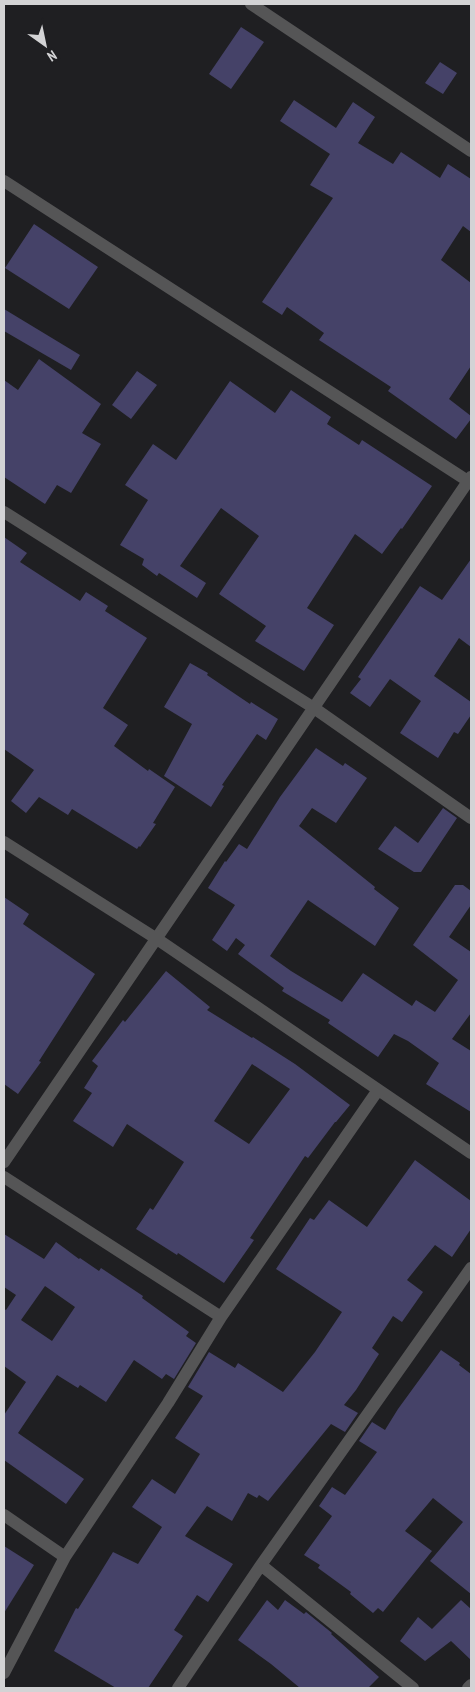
<svg xmlns="http://www.w3.org/2000/svg" width="475" height="1692" font-family="'PT Sans Narrow',sans-serif">
<rect width="100%" height="100%" fill="#1f1f22"/>
<path fill="#454268" fill-rule="evenodd" d="M 241,27 L 264,42 L 231,89 L 209,74 Z
M 440,62 L 457,73 L 443,94 L 425,83 Z
M 294,100 L 336,128 L 353,102 L 375,117 L 358,143 L 393,164 L 401,152 L 440,178 L 448,164 L 471,179 L 471,232 L 463,226 L 441,260 L 471,283 L 471,366 L 449,399 L 471,416 L 471,419 L 456,439 L 388,391 L 391,387 L 319,340 L 324,333 L 287,307 L 282,315 L 262,302 L 333,198 L 310,185 L 330,154 L 280,121 Z
M 34,224 L 98,267 L 69,309 L 5,268 Z
M 4,309 L 80,355 L 71,370 L 4,331 Z
M 39,359 L 101,404 L 82,433 L 101,444 L 71,493 L 57,485 L 45,504 L 4,477 L 4,380 L 18,390 Z
M 137,371 L 157,385 L 131,419 L 112,405 Z
M 230,381 L 275,413 L 291,390 L 331,417 L 327,424 L 359,445 L 362,440 L 432,486 L 402,529 L 401,528 L 382,554 L 355,534 L 307,608 L 334,625 L 304,671 L 255,641 L 266,626 L 219,594 L 259,536 L 221,508 L 180,566 L 206,583 L 197,598 L 159,573 L 157,576 L 142,565 L 144,559 L 120,545 L 148,500 L 125,485 L 153,444 L 176,460 Z
M 4,537 L 27,553 L 20,562 L 80,601 L 86,592 L 108,606 L 105,611 L 147,638 L 103,708 L 128,725 L 114,746 L 148,771 L 149,769 L 175,787 L 153,823 L 156,824 L 140,847 L 139,846 L 137,849 L 72,809 L 68,815 L 39,797 L 26,813 L 11,801 L 34,770 L 4,749 Z
M 471,559 L 471,647 L 459,638 L 434,676 L 471,702 L 471,715 L 458,734 L 454,732 L 438,758 L 400,733 L 421,701 L 390,679 L 370,707 L 350,693 L 361,679 L 358,677 L 420,586 L 442,600 Z
M 190,663 L 208,673 L 207,675 L 250,704 L 251,702 L 278,719 L 266,740 L 257,734 L 222,785 L 224,786 L 211,807 L 164,776 L 192,724 L 164,707 Z
M 316,748 L 343,766 L 345,763 L 367,778 L 336,823 L 312,808 L 299,826 L 375,887 L 374,889 L 399,908 L 375,946 L 308,900 L 270,956 L 291,971 L 342,1002 L 363,973 L 412,1006 L 416,1000 L 435,1012 L 458,980 L 413,945 L 455,885 L 463,885 L 471,891 L 471,905 L 449,937 L 471,952 L 471,1013 L 452,1039 L 471,1051 L 471,1112 L 426,1084 L 439,1063 L 408,1041 L 394,1034 L 378,1057 L 328,1023 L 330,1020 L 282,991 L 284,988 L 238,954 L 245,945 L 236,938 L 227,951 L 212,940 L 235,905 L 208,888 L 225,861 L 226,862 L 239,844 L 247,849 L 280,797 Z
M 443,808 L 457,818 L 421,872 L 414,872 L 378,849 L 395,826 L 418,843 Z
M 4,897 L 29,914 L 23,924 L 95,974 L 39,1061 L 41,1062 L 18,1094 L 4,1084 Z
M 166,971 L 210,1007 L 207,1010 L 252,1038 L 253,1037 L 295,1064 L 350,1105 L 336,1122 L 335,1122 L 308,1158 L 305,1156 L 250,1238 L 254,1240 L 224,1283 L 178,1253 L 177,1255 L 136,1229 L 150,1208 L 153,1210 L 184,1162 L 127,1124 L 113,1147 L 73,1121 L 92,1093 L 84,1088 L 98,1066 L 92,1061 L 123,1020 L 125,1022 ZM 252,1064 L 290,1089 L 249,1144 L 214,1121 Z
M 415,1160 L 471,1201 L 471,1229 L 452,1257 L 435,1245 L 407,1280 L 423,1292 L 402,1322 L 393,1316 L 372,1348 L 379,1354 L 356,1390 L 344,1405 L 358,1413 L 345,1432 L 331,1424 L 268,1501 L 259,1495 L 257,1498 L 248,1493 L 232,1521 L 207,1506 L 185,1536 L 233,1564 L 208,1602 L 197,1595 L 174,1630 L 183,1636 L 148,1688 L 116,1688 L 54,1651 L 76,1608 L 78,1609 L 113,1552 L 138,1564 L 162,1527 L 132,1507 L 152,1479 L 175,1494 L 200,1454 L 175,1438 L 203,1396 L 188,1387 L 209,1352 L 235,1368 L 238,1363 L 283,1392 L 315,1352 L 342,1312 L 276,1269 L 310,1218 L 314,1220 L 329,1200 L 367,1227 Z
M 4,1234 L 44,1259 L 56,1242 L 79,1259 L 80,1258 L 99,1271 L 101,1268 L 143,1296 L 142,1298 L 189,1332 L 186,1336 L 196,1343 L 174,1379 L 166,1374 L 162,1379 L 134,1360 L 106,1402 L 80,1385 L 78,1388 L 57,1375 L 18,1433 L 84,1479 L 66,1504 L 4,1460 L 4,1415 L 26,1382 L 4,1366 L 4,1309 L 6,1310 L 16,1295 L 4,1287 ZM 45,1286 L 75,1307 L 52,1341 L 21,1320 Z
M 441,1350 L 460,1363 L 459,1365 L 471,1374 L 471,1594 L 430,1561 L 463,1522 L 433,1498 L 405,1531 L 432,1551 L 383,1612 L 378,1608 L 373,1613 L 350,1594 L 351,1592 L 318,1568 L 320,1565 L 304,1555 L 332,1516 L 319,1506 L 332,1487 L 345,1495 L 377,1452 L 359,1441 L 372,1422 L 385,1430 L 398,1409 Z
M 4,1546 L 34,1565 L 4,1613 Z
M 267,1600 L 278,1610 L 285,1600 L 304,1614 L 306,1612 L 332,1633 L 331,1634 L 379,1677 L 368,1688 L 300,1688 L 271,1664 L 238,1640 Z
M 461,1600 L 471,1609 L 471,1660 L 451,1641 L 425,1661 L 400,1641 L 418,1617 L 432,1629 Z"/>
<g fill="none" stroke-linecap="round" stroke-linejoin="round">
<path stroke="#555556" stroke-width="12" d="M 251,4 L 471,151
M 4,181 L 471,483
M 4,512 L 314,708 L 471,818
M 4,842 L 157,939 L 471,1153
M 4,1162 L 471,477
M 4,1177 L 221,1317
M 4,1515 L 65,1557
M 261,1565 L 413,1688
M 4,1673 L 65,1557 L 168,1403 L 221,1317 L 378,1090
M 178,1688 L 261,1565 L 471,1268
M 468,1688 L 471,1685"/>
</g>
<rect width="475" height="1692" fill="none" stroke="#d3d3d5" stroke-width="10"/>
<g transform="translate(45 45) rotate(147)" stroke="#1f1f22" stroke-width="4" paint-order="stroke">
<path d="M0-4L9 19L0 12L-9 19Z" fill="#d3d3d5"/>
<text y="-8" font-size="14" font-weight="bold" text-anchor="middle" fill="#d3d3d5">N</text>
</g>
</svg>
